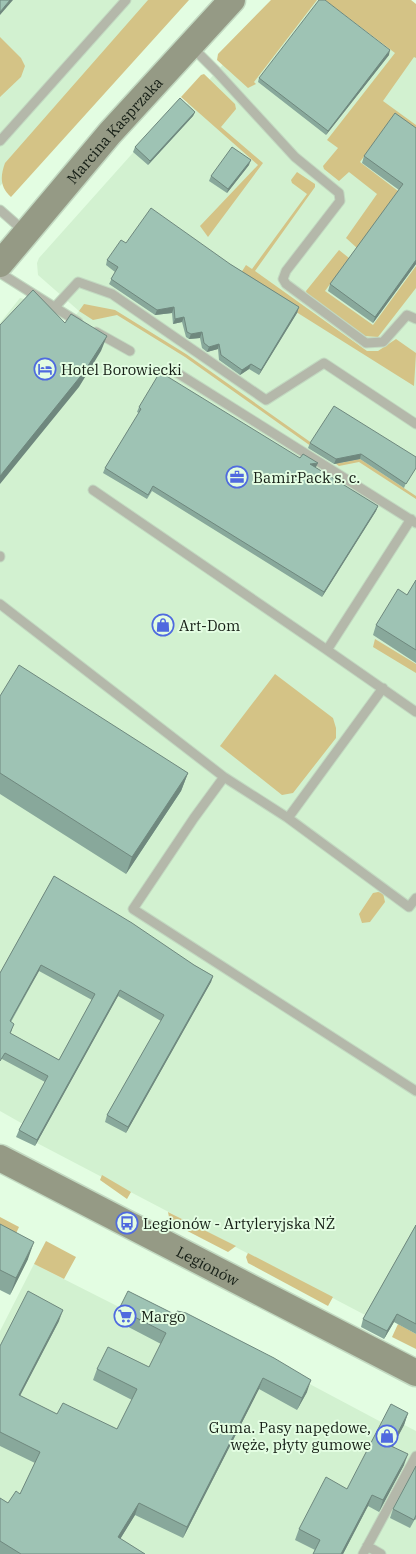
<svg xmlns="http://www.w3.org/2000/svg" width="416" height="1554" font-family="'IBM Plex Serif',serif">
<rect width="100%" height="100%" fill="#e3fde2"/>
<path fill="#d2f1d0" d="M 0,0 L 160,0 L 0,186 Z
M 282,0 L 342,0 L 416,54 L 416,1333 L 394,1322 L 367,1316 L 37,1143 L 23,1124 L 0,1111 L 0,323 L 20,298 L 28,300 L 66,328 L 79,311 L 38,275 L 37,263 L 39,258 L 181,99 L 187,104 Z
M 34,1264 L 121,1308 L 272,1364 L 383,1423 L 387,1416 L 416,1431 L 416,1554 L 0,1554 L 0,1331 Z"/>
<path fill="#d4c386" d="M 148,0 L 189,0 L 11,197 C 0,187 0,177 5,163 Z
M 271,0 L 317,0 L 254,82 L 256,84 L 248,88 L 217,60 L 218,54 Z
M 325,0 L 411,0 L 416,4 L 416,58 L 414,57 L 383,101 L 416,125 L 416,135 L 392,118 L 360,162 L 398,191 L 357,248 L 346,238 L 377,194 L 349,172 L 339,181 L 324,169 L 323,166 L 338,148 L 327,140 L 395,53 Z
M 0,37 L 21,58 L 25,66 L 21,77 L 0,97 Z
M 204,74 L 235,104 L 236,109 L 221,127 L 263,163 L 208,237 L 200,226 L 258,165 L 181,97 L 201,75 Z
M 297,172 L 315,184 L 315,187 L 255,271 L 367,351 L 378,351 L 396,339 L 416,353 L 414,386 L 239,276 L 246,265 L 252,269 L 307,194 L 292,183 L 291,180 Z
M 339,250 L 349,258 L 325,291 L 373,325 L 416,266 L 416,288 L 378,337 L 364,336 L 307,295 L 306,291 Z
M 84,304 L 115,310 L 186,354 L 340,463 L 360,459 L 416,496 L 416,499 L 359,462 L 339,466 L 185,357 L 117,315 L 93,320 L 79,311 Z
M 375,639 L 416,664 L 416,673 L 373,647 Z
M 275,674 L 333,718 L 336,728 L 336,738 L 293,793 L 282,795 L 220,746 Z
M 378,892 L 383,893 L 385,902 L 370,922 L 362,923 L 359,914 L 373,893 Z
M 102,1175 L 131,1192 L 127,1199 L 100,1180 Z
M 168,1212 L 236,1246 L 228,1252 L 170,1222 Z
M 0,1217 L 19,1227 L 12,1242 L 0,1236 Z
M 46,1241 L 76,1257 L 64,1279 L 34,1264 Z
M 248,1253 L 333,1297 L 328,1306 L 248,1263 L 246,1257 Z
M 398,1324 L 416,1334 L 416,1349 L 392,1337 Z"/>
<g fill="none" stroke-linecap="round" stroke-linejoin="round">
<g stroke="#c2d9c1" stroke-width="11">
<path id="lane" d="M 192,47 L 216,71 L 295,157 L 339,193 L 340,201 L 286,271 L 283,279 L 286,284 L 366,343 L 383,342 L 407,315 L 416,319
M 0,141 L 126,0
M 0,210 L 24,231
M 0,273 L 78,322
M 54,308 L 78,282 L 112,294 L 266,400 L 324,363 L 416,424
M 96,332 L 130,351
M 171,369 L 416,523
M 93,490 L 327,650
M 411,519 L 327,650 L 416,712
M 0,556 L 0,557
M 0,604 L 224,777 L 194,818 L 133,909 L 416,1091
M 224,777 L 288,818 L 409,907 L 416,898
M 288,818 L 383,688
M 367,1546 L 381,1554
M 363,1554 L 416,1456"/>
</g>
<g stroke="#c2d9c1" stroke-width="29">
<g id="secondary">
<path id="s1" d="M 0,264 L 110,133 L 232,0"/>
<path id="s2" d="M 0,1158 L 416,1373"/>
</g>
</g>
<use href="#lane" stroke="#b4b8aa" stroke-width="9"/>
<use href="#secondary" stroke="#959a85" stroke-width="26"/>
</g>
<path fill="#88a89b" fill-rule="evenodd" d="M 389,55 L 326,135 L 258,82 L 259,78 Z
M 195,112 L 193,116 L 148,165 L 133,152 L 135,147 Z
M 416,128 L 416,264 L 373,323 L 328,291 L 330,284 L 399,190 L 362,163 L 364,156 Z
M 249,165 L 227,193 L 209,181 L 211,176 Z
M 126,243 L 230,264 L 299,307 L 297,313 L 259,375 L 249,369 L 240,375 L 219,360 L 218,349 L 207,352 L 202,348 L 200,338 L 189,339 L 186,337 L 182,322 L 173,324 L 172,313 L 155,315 L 109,284 L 115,272 L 106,265 L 107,260 Z
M 139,407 L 300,458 L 378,506 L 376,511 L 322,597 L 152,491 L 147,499 L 103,473 L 105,468 L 139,413 L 137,412 Z
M 310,443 L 416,457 L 404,488 L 360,459 L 334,464 L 308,448 Z
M 416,580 L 416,663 L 373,635 L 376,625 L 407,595 Z
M 0,696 L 188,773 L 181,791 L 126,874 L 0,794 Z
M 54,876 L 194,965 L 213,976 L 211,982 L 126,1133 L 105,1122 L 107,1115 L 161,1021 L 118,996 L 35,1146 L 16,1137 L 19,1130 L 45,1082 L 2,1059 L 0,973 ZM 39,971 L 92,1000 L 59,1060 L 10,1034 L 12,1030 L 11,1022 Z
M 0,1224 L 28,1259 L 10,1295 L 0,1290 Z
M 416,1225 L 416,1334 L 394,1322 L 384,1339 L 361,1327 L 363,1319 Z
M 119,1309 L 307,1392 L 297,1410 L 259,1389 L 183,1538 L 135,1515 L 120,1539 L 145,1554 L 0,1554 L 0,1498 L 8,1503 L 20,1494 L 35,1463 L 0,1446 L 0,1346 L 59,1321 L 20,1396 L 57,1414 L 117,1429 L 132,1400 L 93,1380 L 97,1369 L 149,1367 L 161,1344 L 115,1320 Z
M 408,1413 L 404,1425 L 393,1446 L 404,1465 L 379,1512 L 368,1506 L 343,1554 L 313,1554 L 315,1550 L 295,1540 L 299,1529 L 347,1489 Z
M 416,1466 L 416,1520 L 415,1519 L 410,1528 L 390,1518 L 393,1509 Z"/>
<path fill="#6f887e" d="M 10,0 L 13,0 L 0,15 L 0,12 Z
M 390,50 L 389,55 L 326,135 L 328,131 Z
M 195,112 L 193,116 L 148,165 L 150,161 Z
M 251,160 L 249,165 L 227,193 L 228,189 Z
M 416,260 L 416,264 L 373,323 L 375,317 Z
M 174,307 L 172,313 L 155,315 L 157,310 Z
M 299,307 L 297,313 L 259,375 L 261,370 Z
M 184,317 L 182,322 L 173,324 L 175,319 Z
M 202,332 L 200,338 L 189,339 L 191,334 Z
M 107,336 L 101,351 L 79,387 L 0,484 L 0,476 Z
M 219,344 L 218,349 L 207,352 L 209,347 Z
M 251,364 L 249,369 L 240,375 L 242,370 Z
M 361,454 L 360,459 L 334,464 L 336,459 Z
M 318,463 L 316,467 L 308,469 L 310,464 Z
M 378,506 L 376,511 L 322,597 L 324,592 Z
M 188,773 L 181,791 L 126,874 L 132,857 Z
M 41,965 L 39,971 L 7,1027 L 10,1021 Z
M 213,976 L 211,982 L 126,1133 L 128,1127 Z
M 120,990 L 118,996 L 35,1146 L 37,1140 Z
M 34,1242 L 28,1259 L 10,1295 L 16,1278 Z
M 63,1310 L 59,1321 L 14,1407 L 19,1395 Z
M 397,1314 L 394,1322 L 384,1339 L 387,1331 Z
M 263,1378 L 259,1389 L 183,1538 L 187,1527 Z
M 311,1380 L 307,1392 L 297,1410 L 302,1398 Z
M 408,1413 L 404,1425 L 387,1457 L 391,1446 Z
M 408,1454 L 404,1465 L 379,1512 L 383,1500 Z
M 372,1495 L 368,1506 L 343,1554 L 341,1554 Z
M 139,1503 L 135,1515 L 114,1549 L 118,1537 Z"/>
<path fill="#9ec3b4" stroke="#6f887e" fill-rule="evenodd" d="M 0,0 L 10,0 L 0,12 Z
M 319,0 L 325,0 L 390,50 L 328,131 L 259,78 Z
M 180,98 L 195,112 L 150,161 L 135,147 Z
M 395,113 L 416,128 L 416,260 L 375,317 L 330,284 L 403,184 L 364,156 Z
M 232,147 L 251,160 L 228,189 L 211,176 Z
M 151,208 L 230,264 L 299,307 L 261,370 L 251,364 L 242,370 L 221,355 L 219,344 L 209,347 L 204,343 L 202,332 L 191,334 L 187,332 L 184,317 L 175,319 L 174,307 L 157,310 L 111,279 L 118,267 L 107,260 L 121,240 L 126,243 Z
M 33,290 L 65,323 L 71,314 L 107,336 L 84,372 L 0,476 L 0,325 Z
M 160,372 L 300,458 L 303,454 L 318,463 L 310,464 L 378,506 L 324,592 L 153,486 L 148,495 L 105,468 L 141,409 L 139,407 Z
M 334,406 L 416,457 L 416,468 L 406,484 L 361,454 L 336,459 L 310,443 Z
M 416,580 L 416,650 L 376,625 L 398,589 L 407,595 Z
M 19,665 L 188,773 L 132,857 L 0,773 L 0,696 Z
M 54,876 L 132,923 L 194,965 L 213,976 L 128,1127 L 107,1115 L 164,1015 L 120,990 L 37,1140 L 19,1130 L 48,1076 L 5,1053 L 0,1061 L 0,973 ZM 41,965 L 95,994 L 59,1060 L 10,1033 L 14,1024 L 10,1021 Z
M 0,1224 L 34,1242 L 16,1278 L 0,1270 Z
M 416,1225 L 416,1324 L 397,1314 L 387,1331 L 363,1319 Z
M 28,1291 L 63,1310 L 19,1395 L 57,1414 L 63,1403 L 117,1429 L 137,1389 L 97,1369 L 108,1347 L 149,1367 L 166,1333 L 119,1309 L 128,1291 L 176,1315 L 177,1311 L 186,1313 L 274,1358 L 311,1380 L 302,1398 L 263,1378 L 187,1527 L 139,1503 L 118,1537 L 145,1554 L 21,1554 L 0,1541 L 0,1498 L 8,1503 L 16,1491 L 20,1494 L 40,1452 L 0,1432 L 0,1346 Z
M 391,1404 L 408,1413 L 391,1446 L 408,1454 L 383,1500 L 372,1495 L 341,1554 L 313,1554 L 320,1540 L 299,1529 L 326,1477 L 347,1489 Z
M 416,1466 L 416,1515 L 414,1520 L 393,1509 Z"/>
<defs>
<g id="hotel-ring" transform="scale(1.125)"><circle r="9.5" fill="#e3fde2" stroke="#4f6adf" stroke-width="1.5"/><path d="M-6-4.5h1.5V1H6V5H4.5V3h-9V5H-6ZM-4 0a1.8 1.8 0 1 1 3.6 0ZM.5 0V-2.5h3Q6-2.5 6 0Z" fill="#4f6adf"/></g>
<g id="office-ring" transform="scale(1.125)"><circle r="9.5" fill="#e3fde2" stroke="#4f6adf" stroke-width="1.5"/><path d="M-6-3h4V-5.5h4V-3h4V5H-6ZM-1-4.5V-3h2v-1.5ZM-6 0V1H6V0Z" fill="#4f6adf"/></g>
<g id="shop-ring" transform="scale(1.125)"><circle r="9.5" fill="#e3fde2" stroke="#4f6adf" stroke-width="1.5"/><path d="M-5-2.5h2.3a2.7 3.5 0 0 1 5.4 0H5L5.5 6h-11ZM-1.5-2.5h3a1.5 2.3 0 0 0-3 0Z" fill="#4f6adf"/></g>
<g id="bus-ring" transform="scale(1.125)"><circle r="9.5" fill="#e3fde2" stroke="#4f6adf" stroke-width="1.5"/><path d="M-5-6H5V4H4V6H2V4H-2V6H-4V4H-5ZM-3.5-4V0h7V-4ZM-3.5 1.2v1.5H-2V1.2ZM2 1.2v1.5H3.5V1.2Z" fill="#4f6adf"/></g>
<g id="supermarket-ring" transform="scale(1.125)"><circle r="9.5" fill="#e3fde2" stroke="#4f6adf" stroke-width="1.5"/><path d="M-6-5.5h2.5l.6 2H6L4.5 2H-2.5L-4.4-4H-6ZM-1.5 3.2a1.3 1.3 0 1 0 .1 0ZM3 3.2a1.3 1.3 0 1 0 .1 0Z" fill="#4f6adf"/></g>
</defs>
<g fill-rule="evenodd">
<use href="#hotel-ring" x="45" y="369"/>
<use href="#office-ring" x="237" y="477"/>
<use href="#shop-ring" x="163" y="625"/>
<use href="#bus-ring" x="127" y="1223"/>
<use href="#supermarket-ring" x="125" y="1316"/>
<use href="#shop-ring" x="387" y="1436"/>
</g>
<g text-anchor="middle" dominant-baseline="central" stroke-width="4" stroke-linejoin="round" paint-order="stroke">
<g font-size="15" fill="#151e15" stroke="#e3fde2">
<text stroke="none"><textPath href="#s1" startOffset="176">Marcina Kasprzaka</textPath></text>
<text stroke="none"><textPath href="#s2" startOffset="234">Legionów</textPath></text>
</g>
<g font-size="15" fill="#151e15" stroke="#e3fde2" text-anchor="start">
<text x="61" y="369">Hotel Borowiecki</text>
<text x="253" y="477">BamirPack s. c.</text>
<text x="179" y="625">Art-Dom</text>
<text x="143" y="1223">Legionów - Artyleryjska NŻ</text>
<text x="141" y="1316">Margo</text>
<text x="371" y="1427" text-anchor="end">Guma. Pasy napędowe,<tspan x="371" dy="17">węże, płyty gumowe</tspan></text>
</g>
</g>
</svg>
